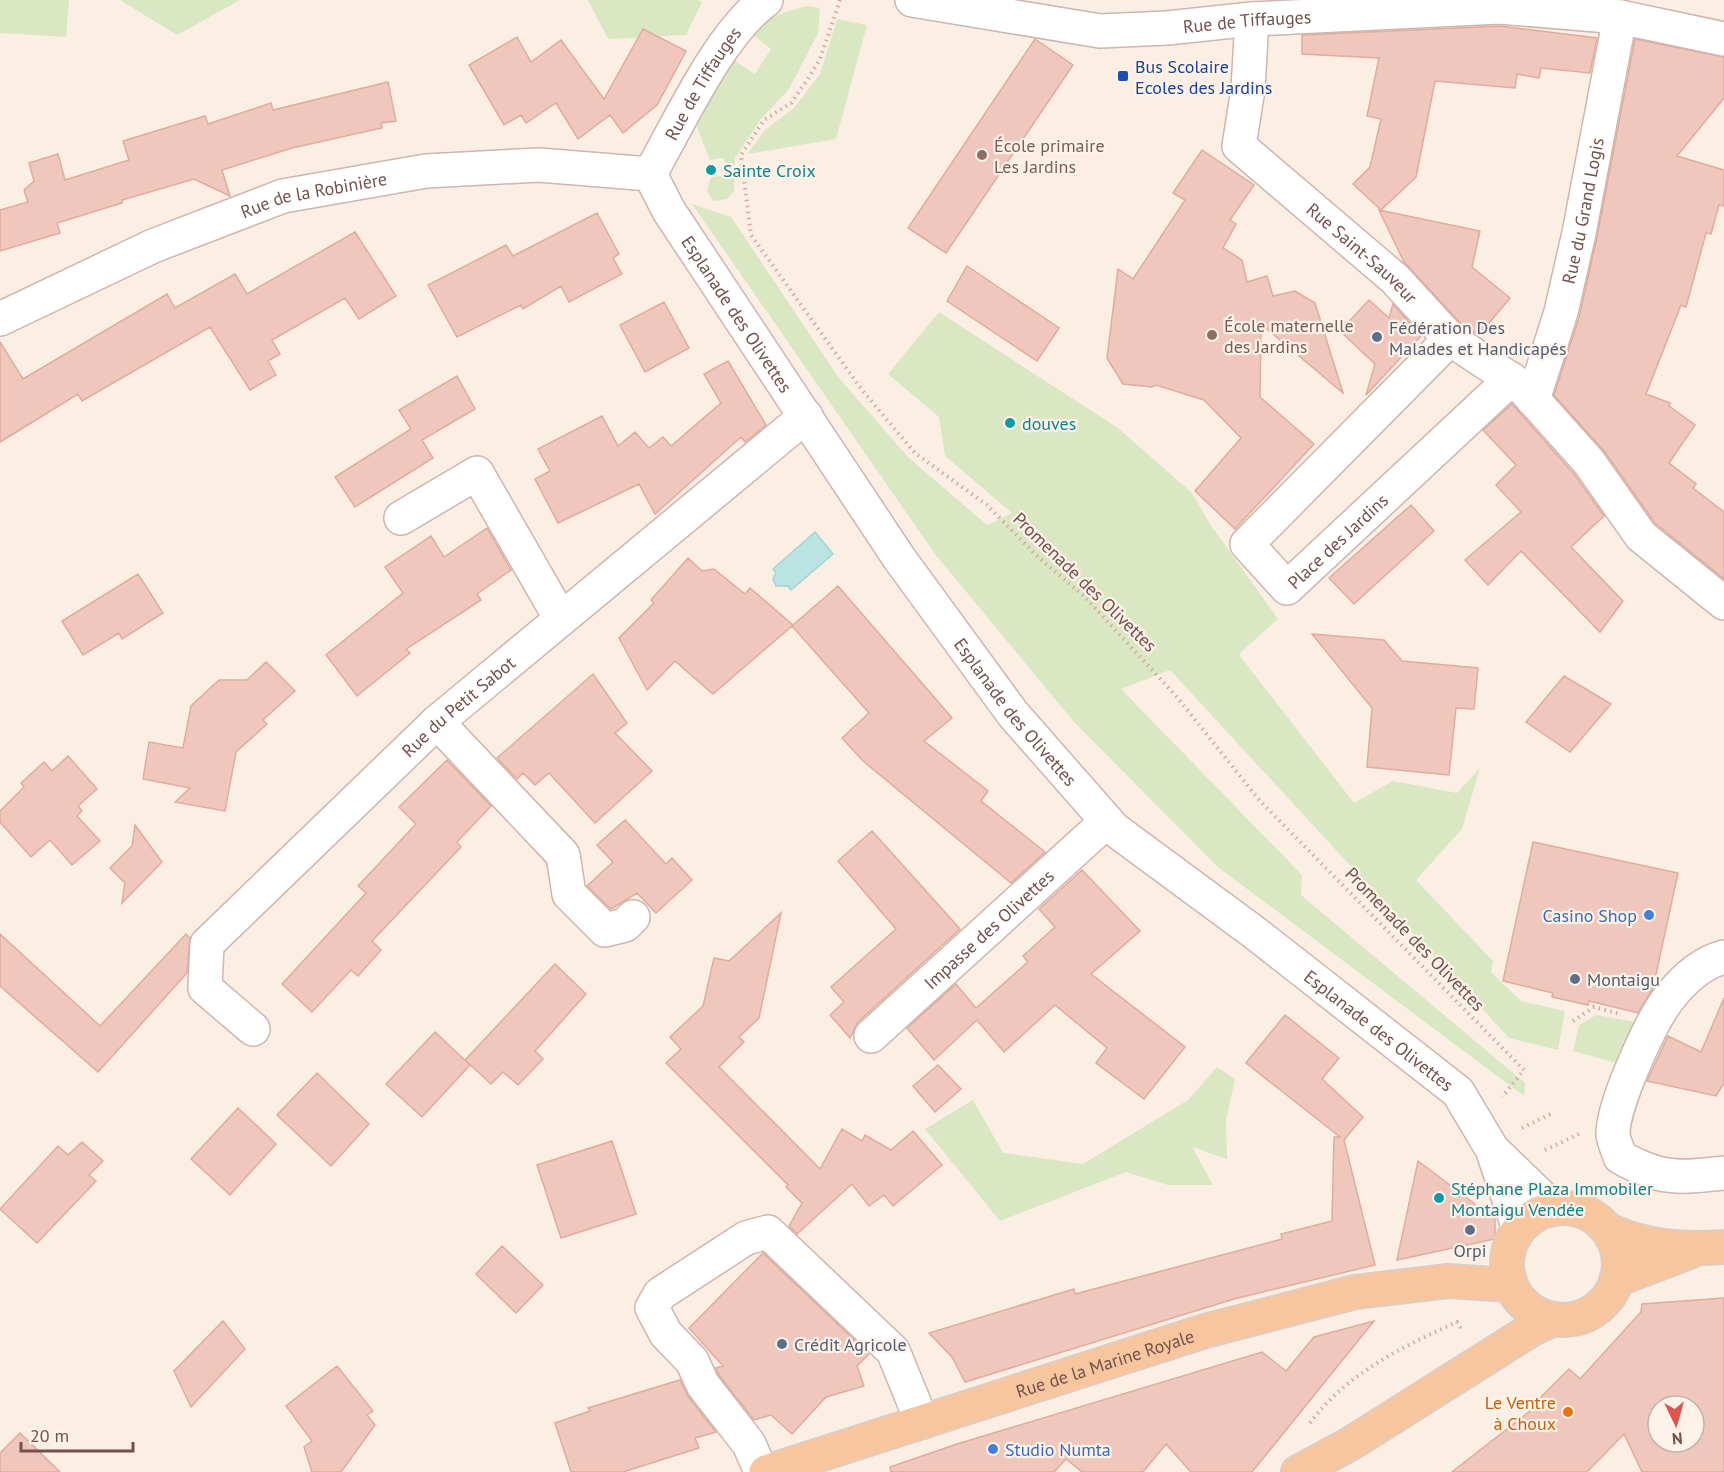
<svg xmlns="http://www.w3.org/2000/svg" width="1724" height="1472" font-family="'PT Sans',sans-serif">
<rect width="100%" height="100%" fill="#fbeee3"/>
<path fill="#d9e8c3" d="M 0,0 L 69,0 L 66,37 L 0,33 Z
M 120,0 L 240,0 L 177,35 Z
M 588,0 L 697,0 L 702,2 L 686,35 L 608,39 Z
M 806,6 L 820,8 L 818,33 L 789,89 L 761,119 L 735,158 L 734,191 L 727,199 L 713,201 L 707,190 L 711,177 L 723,176 L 728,169 L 723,158 L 710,160 L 695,122 L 727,66 L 735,61 L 755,74 L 771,49 L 753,35 C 765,16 786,12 806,6 Z
M 837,19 L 867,25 L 836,139 L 747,154 L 765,130 L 794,108 L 820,74 Z
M 692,204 L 731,217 L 839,378 L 908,457 L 987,525 L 1012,513 L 945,456 L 939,417 L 888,374 L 939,312 L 1118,428 L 1192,493 L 1210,524 L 1278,619 L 1241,652 L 1240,656 L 1354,803 L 1393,781 L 1457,793 L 1480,768 L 1462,829 L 1416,880 L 1493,961 L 1491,972 L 1521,1001 L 1565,1011 L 1558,1050 L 1509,1038 L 1170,670 L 1121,689 L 1302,875 L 1301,895 L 1525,1083 L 1524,1096 L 1219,868 L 1074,722 L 935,554 Z
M 1596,1015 L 1642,1023 L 1624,1065 L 1573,1051 L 1579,1025 Z
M 1217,1067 L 1235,1079 L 1226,1120 L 1227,1159 L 1192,1147 L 1213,1185 L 1168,1185 L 1126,1172 L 1000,1221 L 925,1129 L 973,1100 L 1003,1153 L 1083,1164 L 1188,1100 Z"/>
<path fill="#b9e4e2" stroke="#a0d5d3" stroke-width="1.5" d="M 815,532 L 833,554 L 791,590 L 788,586 L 776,586 L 773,579 L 776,573 L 773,569 Z"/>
<path fill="#efc7bc" stroke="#e1ab9d" stroke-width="1.5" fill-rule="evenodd" d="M 1500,26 L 1597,38 L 1590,73 L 1541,68 L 1539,78 L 1517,74 L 1515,88 L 1435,81 L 1416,177 L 1381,210 L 1353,184 L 1370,167 L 1381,119 L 1367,116 L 1379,58 L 1302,54 L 1302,35 Z
M 643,29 L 686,51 L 657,105 L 623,133 L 610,115 L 578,139 L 556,103 L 526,123 L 521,115 L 504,125 L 469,65 L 517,37 L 531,62 L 561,40 L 604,99 Z
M 1035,39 L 1073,65 L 946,253 L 908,228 Z
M 1635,39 L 1724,57 L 1724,98 L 1677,156 L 1724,170 L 1724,206 L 1719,205 L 1711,234 L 1706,233 L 1686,307 L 1681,305 L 1646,394 L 1670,403 L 1669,406 L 1695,425 L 1669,463 L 1696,484 L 1693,488 L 1724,512 L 1724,579 L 1655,523 L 1604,451 L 1554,395 L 1579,318 L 1597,237 Z
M 388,82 L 396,121 L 381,123 L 382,128 L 292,148 L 222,170 L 230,196 L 194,179 L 122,200 L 122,203 L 57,223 L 60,233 L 0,251 L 0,210 L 28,202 L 24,190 L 34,181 L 29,163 L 58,154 L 65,180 L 129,160 L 123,141 L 205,116 L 208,124 L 271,103 L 273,110 Z
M 1202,150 L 1254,185 L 1230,220 L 1236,224 L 1223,248 L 1242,260 L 1247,282 L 1267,276 L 1273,296 L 1295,291 L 1315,303 L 1343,393 L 1261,324 L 1260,397 L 1314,444 L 1235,529 L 1195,491 L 1241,438 L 1204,400 L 1156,385 L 1152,387 L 1123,384 L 1107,358 L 1118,269 L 1133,279 L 1185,200 L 1173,193 Z
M 1379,210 L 1480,231 L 1472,267 L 1510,298 L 1479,335 L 1462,325 L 1404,262 Z
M 597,213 L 619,254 L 613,258 L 622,274 L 569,302 L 561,286 L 523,309 L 521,305 L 457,337 L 428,285 L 506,245 L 513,256 Z
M 355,232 L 396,296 L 359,319 L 345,298 L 272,340 L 280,354 L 268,361 L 276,375 L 250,390 L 210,327 L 82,401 L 78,394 L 0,442 L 0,342 L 23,379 L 167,294 L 175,308 L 235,274 L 247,294 Z
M 967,266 L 1059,328 L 1037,361 L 947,301 Z
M 1369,300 L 1389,318 L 1393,304 L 1421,336 L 1366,395 L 1375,364 L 1340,331 Z
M 664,302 L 689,348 L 645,372 L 620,325 Z
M 728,361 L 766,425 L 745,442 L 741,437 L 655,514 L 639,484 L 558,523 L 535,479 L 550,471 L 538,449 L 602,416 L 618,446 L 635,432 L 649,448 L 663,437 L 671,446 L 721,403 L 704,374 Z
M 457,376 L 475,409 L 422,440 L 433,458 L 355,507 L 335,477 L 411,429 L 399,410 Z
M 1512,404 L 1574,474 L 1604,516 L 1571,547 L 1623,601 L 1600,632 L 1521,551 L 1488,585 L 1465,560 L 1521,512 L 1496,485 L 1516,465 L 1483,430 Z
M 1411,505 L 1434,531 L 1354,604 L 1329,578 Z
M 487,528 L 511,570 L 477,594 L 481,600 L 406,649 L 410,653 L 357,696 L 326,655 L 403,593 L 385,567 L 431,536 L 444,557 Z
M 688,558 L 702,571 L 714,569 L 745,594 L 750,588 L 793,625 L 838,586 L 952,718 L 924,741 L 988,791 L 981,801 L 1045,852 L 1011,883 L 863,761 L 842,738 L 869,713 L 792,626 L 713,694 L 675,661 L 647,690 L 619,638 L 654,603 L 651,600 Z
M 138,574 L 163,613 L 122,639 L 119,633 L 83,655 L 62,621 Z
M 1312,634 L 1384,640 L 1402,661 L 1478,668 L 1474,709 L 1456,708 L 1449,775 L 1367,767 L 1372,708 Z
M 266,662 L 295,691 L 263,720 L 267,724 L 236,752 L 225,811 L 175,802 L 190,788 L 143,779 L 149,742 L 183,748 L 191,706 L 219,680 L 247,680 Z
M 593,674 L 627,723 L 615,733 L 652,771 L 595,823 L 549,773 L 535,785 L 523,773 L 517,779 L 497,758 Z
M 1564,676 L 1611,704 L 1570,752 L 1526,722 Z
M 68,756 L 97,789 L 78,806 L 82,811 L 77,816 L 100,841 L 72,865 L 50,840 L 31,857 L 0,822 L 0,811 L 24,787 L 21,783 L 44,762 L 52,771 Z
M 447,760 L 491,806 L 457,842 L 461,847 L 372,941 L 381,950 L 358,976 L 351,970 L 312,1012 L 282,984 L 366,893 L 358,886 L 416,824 L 399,807 Z
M 625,820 L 666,864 L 672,858 L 692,880 L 656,913 L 637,893 L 611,909 L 587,886 L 613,862 L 597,845 Z
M 135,825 L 162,862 L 122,903 L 125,883 L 110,868 L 132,846 Z
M 872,831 L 960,929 L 858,1022 L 850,1038 L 830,1015 L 844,1002 L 831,987 L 896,929 L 838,861 Z
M 1533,842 L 1678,873 L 1653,988 L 1638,1013 L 1589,1001 L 1588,1005 L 1552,997 L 1553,993 L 1503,981 Z
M 1082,870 L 1140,931 L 1091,974 L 1185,1047 L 1144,1099 L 1096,1063 L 1107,1048 L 1055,1005 L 1004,1052 L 977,1020 L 934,1060 L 907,1028 L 956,984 L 976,1008 L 1028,962 L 1023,956 L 1055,927 L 1039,909 Z
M 781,913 L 759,1018 L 739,1037 L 744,1042 L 719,1067 L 820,1169 L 842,1129 L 862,1141 L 865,1135 L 891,1150 L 913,1131 L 942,1165 L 893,1206 L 884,1195 L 869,1206 L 852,1184 L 797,1234 L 789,1226 L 802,1203 L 786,1187 L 788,1185 L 666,1063 L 681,1049 L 670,1037 L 703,1006 L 714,958 L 729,961 Z
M 0,934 L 100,1026 L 186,934 L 190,938 L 187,973 L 98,1072 L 0,986 Z
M 555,964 L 586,994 L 535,1051 L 543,1059 L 518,1085 L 503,1072 L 491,1084 L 465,1060 Z
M 1724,998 L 1724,1083 L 1716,1096 L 1647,1081 L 1668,1036 L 1701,1052 Z
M 1285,1015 L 1339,1058 L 1322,1079 L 1363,1117 L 1344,1140 L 1375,1265 L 1234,1299 L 965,1382 L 952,1357 L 929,1333 L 1074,1289 L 1075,1294 L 1282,1239 L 1281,1234 L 1332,1221 L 1334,1137 L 1340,1137 L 1246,1063 Z
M 435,1032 L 470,1065 L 422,1117 L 386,1084 Z
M 938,1065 L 961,1089 L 935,1112 L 913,1086 Z
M 317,1073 L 369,1124 L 331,1166 L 277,1115 Z
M 238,1108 L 276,1144 L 230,1195 L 191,1159 Z
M 612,1141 L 636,1214 L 561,1238 L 537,1165 Z
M 82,1142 L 103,1161 L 89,1175 L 96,1181 L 37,1243 L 0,1209 L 58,1146 L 68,1155 Z
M 1418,1161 L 1495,1219 L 1495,1239 L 1397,1260 Z
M 502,1246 L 543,1285 L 516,1313 L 476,1274 Z
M 763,1253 L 869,1354 L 857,1366 L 864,1386 L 826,1397 L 792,1434 L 771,1415 L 754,1420 L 719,1375 L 716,1368 L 723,1366 L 689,1328 Z
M 1724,1298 L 1724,1472 L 1642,1472 L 1624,1434 L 1587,1472 L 1452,1472 L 1544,1400 L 1541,1397 L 1569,1369 L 1580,1379 L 1641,1312 L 1642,1304 ZM 1658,1406 L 1694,1406 L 1694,1442 L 1658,1442 Z
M 223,1321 L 245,1349 L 191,1407 L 174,1371 Z
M 1374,1321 L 1252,1472 L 1191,1472 L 1166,1444 L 1143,1472 L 1082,1472 L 1066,1459 L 1054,1472 L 891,1472 L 890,1467 L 957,1444 L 1262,1352 L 1286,1371 L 1314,1337 Z
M 337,1366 L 373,1411 L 367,1415 L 375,1425 L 341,1472 L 312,1472 L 304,1447 L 312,1441 L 286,1406 Z
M 680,1380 L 688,1396 L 716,1432 L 695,1438 L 699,1448 L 623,1472 L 571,1472 L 555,1423 L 590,1411 L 588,1408 Z
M 20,1433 L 60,1472 L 0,1472 L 0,1453 Z"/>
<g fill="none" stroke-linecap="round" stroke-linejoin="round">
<g stroke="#ceb6ae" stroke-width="36">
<g id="minor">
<path id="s1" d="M 912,0 L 1100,31 L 1167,28 L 1252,19 L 1499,7 L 1620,17 L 1724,39"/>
<path id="s2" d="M 1252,19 L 1248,89 L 1239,146 L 1395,279 L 1450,339 L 1521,386 L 1589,462 L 1641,536 L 1724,603"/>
<path id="s3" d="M 650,174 L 669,211 L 899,558 L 1013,714 L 1114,829 L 1255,933 L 1458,1092 L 1492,1149 L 1519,1229"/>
<path id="s4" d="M 650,174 C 679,123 720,33 766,0"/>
<path id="s5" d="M 0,319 L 153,246 L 283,196 L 426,171 L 539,165 L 650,174"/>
<path id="s6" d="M 1450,339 L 1247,544 L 1287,588 L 1511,379"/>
<path id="s7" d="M 1533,400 L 1561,312 L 1579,233 L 1620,17"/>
<path d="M 401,518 L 477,473 L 561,619"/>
<path d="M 437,722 L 563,855 L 569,894 L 605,930 L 625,925 L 633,917"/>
<path d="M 1724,957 C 1701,963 1683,980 1669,998 C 1651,1021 1612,1106 1613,1135 C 1614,1142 1618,1150 1620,1157 C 1661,1180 1678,1178 1724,1173"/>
<path id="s8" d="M 253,1029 L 205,988 L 207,944 L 437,722 L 806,416"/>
<path id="s9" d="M 871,1036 L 1106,822"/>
<path d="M 1495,1152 L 1554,1209"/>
<path d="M 761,1472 L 749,1444 L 703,1385 L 692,1361 L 666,1334 L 652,1308 L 660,1294 L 746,1238 L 768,1232 L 893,1351 L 922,1422"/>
</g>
</g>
<g stroke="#d8cecd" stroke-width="36">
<g id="major">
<circle cx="1563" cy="1264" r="56"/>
<path d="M 1607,1229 C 1642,1247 1685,1250 1724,1247"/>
<path d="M 1616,1280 L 1692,1251"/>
<path id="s10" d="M 766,1472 L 1205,1331 L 1355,1292 L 1448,1281 L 1511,1285"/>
<path d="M 1298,1472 L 1350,1444 L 1534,1328 L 1554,1319"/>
</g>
</g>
<path stroke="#d4aaa0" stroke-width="4" stroke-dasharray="1.5 4.5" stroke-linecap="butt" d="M 840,0 L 820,59 L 808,79 L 791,103 L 764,120 L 741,155 L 751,235 L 862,390 L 915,453 L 987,505 L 1039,558 L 1084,596 L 1176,696 L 1260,801 L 1524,1070 L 1502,1097
M 1573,1021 L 1594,1007 L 1620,1014
M 1522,1128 L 1553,1113
M 1545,1150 L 1579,1134
M 1310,1423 C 1347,1373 1402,1347 1457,1322 L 1462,1330"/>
<use href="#minor" stroke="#fff" stroke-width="33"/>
<use href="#major" stroke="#f7c69e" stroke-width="33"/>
</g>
<rect fill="#1a4fb4" stroke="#fef2e9" stroke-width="2" x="1117" y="70" width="12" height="12" rx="3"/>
<g fill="#8d6e63" stroke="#fef2e9" stroke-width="2">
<circle cx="982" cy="155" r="6"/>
<circle cx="1212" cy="335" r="6"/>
</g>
<g fill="#0f9aa8" stroke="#fef2e9" stroke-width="2">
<circle cx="711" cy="170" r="6"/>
<circle cx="1010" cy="423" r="6"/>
<circle cx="1439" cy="1198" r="6"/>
</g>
<g fill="#5c6f8a" stroke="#fef2e9" stroke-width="2">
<circle cx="1377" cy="337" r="6"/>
<circle cx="1575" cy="979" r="6"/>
<circle cx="1470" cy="1230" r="6"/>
<circle cx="782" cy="1344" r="6"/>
</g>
<g fill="#3f7fe0" stroke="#fef2e9" stroke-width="2">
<circle cx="1649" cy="915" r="6"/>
<circle cx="993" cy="1449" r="6"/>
</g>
<circle fill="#e8710a" stroke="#fef2e9" stroke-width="2" cx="1568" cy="1412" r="6"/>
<g text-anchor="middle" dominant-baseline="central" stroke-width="4.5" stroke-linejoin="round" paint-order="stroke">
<g font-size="18" fill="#72514b" stroke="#fef2e9">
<text stroke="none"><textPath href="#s1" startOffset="338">Rue de Tiffauges</textPath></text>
<text stroke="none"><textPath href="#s4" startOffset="105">Rue de Tiffauges</textPath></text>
<text stroke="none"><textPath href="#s5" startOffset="339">Rue de la Robinière</textPath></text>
<text stroke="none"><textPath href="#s7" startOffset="196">Rue du Grand Logis</textPath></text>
<text stroke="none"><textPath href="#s2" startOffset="291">Rue Saint-Sauveur</textPath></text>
<text stroke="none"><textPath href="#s3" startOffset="165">Esplanade des Olivettes</textPath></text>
<text stroke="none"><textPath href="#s6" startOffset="417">Place des Jardins</textPath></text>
<text transform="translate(1085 582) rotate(44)">Promenade des Olivettes</text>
<text stroke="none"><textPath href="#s8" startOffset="453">Rue du Petit Sabot</textPath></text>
<text stroke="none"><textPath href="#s3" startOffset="651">Esplanade des Olivettes</textPath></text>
<text stroke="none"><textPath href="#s9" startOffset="159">Impasse des Olivettes</textPath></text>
<text transform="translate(1415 939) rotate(46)">Promenade des Olivettes</text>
<text stroke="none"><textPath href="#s3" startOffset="1137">Esplanade des Olivettes</textPath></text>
<text stroke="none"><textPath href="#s10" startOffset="356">Rue de la Marine Royale</textPath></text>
</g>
<g font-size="18" fill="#164399" stroke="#fef2e9" text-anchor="start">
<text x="1135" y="66">Bus Scolaire<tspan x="1135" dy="21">Ecoles des Jardins</tspan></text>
</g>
<g font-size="18" fill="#785e54" stroke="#fef2e9" text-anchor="start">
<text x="994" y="145">École primaire<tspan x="994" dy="21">Les Jardins</tspan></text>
<text x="1224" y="325">École maternelle<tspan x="1224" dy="21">des Jardins</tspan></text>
</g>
<g font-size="18" fill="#0d838f" stroke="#fef2e9" text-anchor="start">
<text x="723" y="170">Sainte Croix</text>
<text x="1022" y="423">douves</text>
<text x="1451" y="1188">Stéphane Plaza Immobiler<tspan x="1451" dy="21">Montaigu Vendée</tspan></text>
</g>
<g font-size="18" fill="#4e5e75" stroke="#fef2e9" text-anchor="start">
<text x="1389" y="327">Fédération Des<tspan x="1389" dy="21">Malades et Handicapés</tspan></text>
<text x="1587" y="979">Montaigu</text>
<text x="1470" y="1250" text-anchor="middle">Orpi</text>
<text x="794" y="1344">Crédit Agricole</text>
</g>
<g font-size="18" fill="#366cbe" stroke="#fef2e9" text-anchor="end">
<text x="1637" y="915">Casino Shop</text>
<text x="1005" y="1449" text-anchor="start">Studio Numta</text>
</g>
<g font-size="18" fill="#c56008" stroke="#fef2e9" text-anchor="end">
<text x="1556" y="1402">Le Ventre<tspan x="1556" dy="21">à Choux</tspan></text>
</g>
</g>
<g transform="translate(1676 1424) rotate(175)"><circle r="28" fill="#fef2e9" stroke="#c6b2aa" stroke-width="1.5"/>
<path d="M0-4.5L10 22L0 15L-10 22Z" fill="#e0534e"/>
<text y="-9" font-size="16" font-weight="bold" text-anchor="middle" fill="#72514b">N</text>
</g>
<path d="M21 1442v9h112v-9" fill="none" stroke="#72514b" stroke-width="3"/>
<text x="30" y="1442" font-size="18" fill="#72514b" stroke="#fef2e9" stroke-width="4.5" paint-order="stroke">20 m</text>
</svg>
